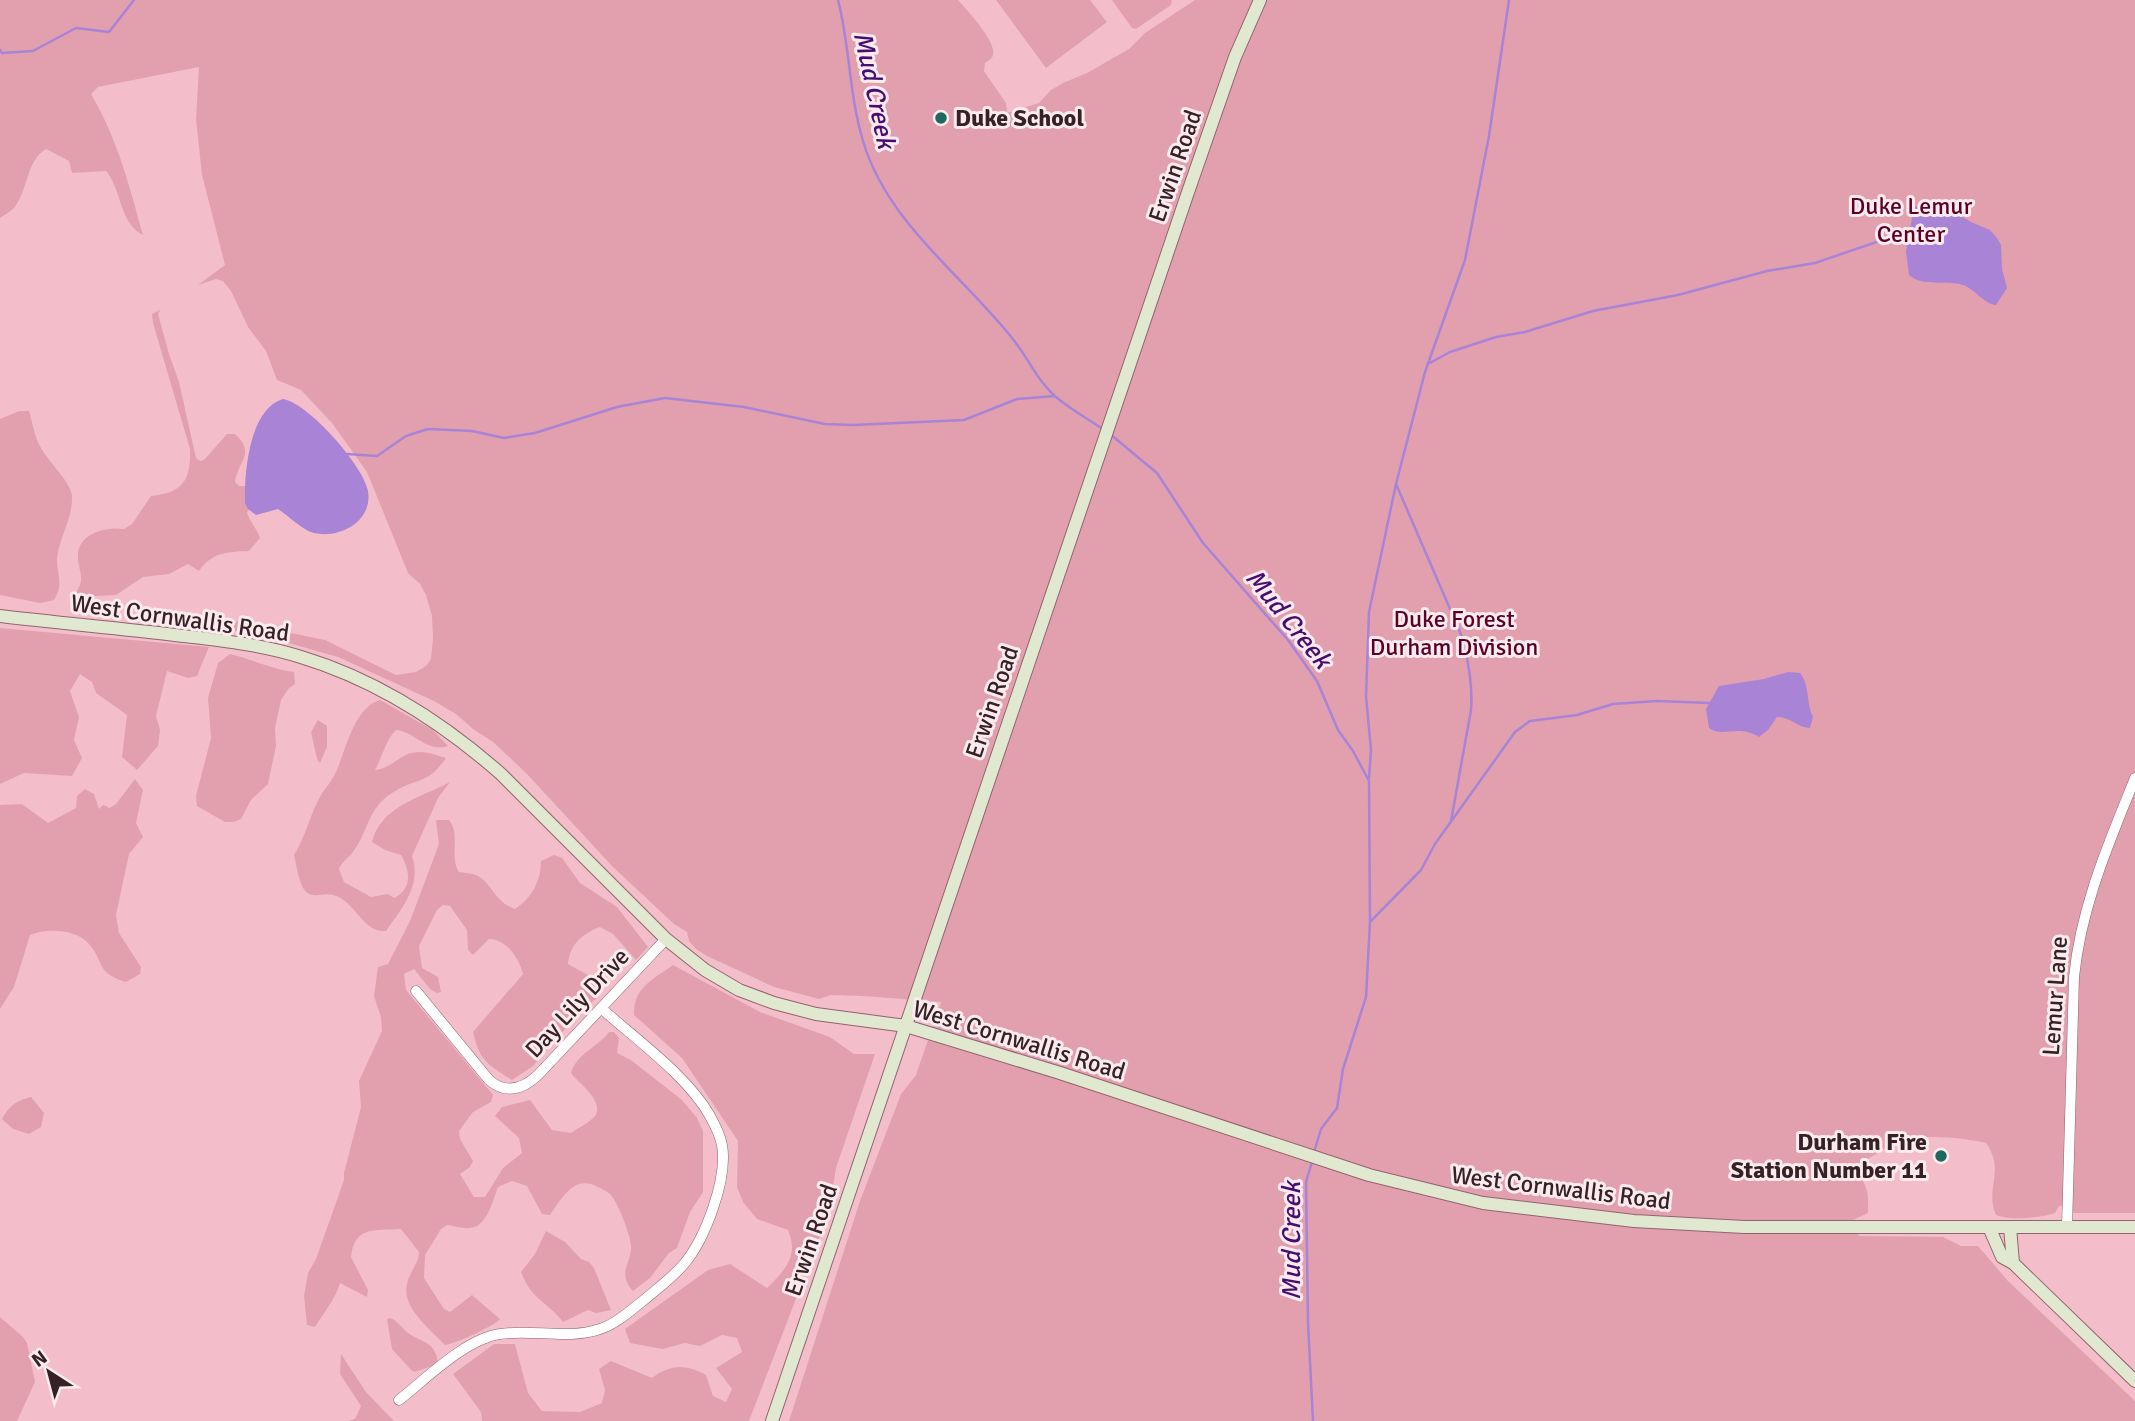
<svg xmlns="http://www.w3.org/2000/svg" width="2135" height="1421" font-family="Signika,sans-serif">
<rect width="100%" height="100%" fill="#f3beca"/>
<path fill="#e2a0af" d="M 0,0 L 958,0 C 967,10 997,42 993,55 C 992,59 988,61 985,63 L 984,71 L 1006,103 L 1007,113 L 1039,103 L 1051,90 L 1063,83 L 1087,73 L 1129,49 L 1145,33 L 1195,0 L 2135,0 L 2135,1213 L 2072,1213 L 2071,1206 L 2059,1206 L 2055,1213 C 2039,1218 2012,1221 1996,1215 C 1984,1189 2006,1171 1986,1143 C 1963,1138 1921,1133 1899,1142 C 1884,1148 1871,1158 1856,1165 C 1858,1174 1863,1179 1866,1188 C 1869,1195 1868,1205 1868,1213 L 1853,1220 L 1859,1236 L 1943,1237 L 1961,1246 L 1978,1246 L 2008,1281 L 2135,1401 L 2135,1421 L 789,1421 L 860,1201 L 901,1094 L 916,1075 L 941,1002 L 863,996 L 831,995 L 819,999 L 774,987 L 707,956 L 696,949 L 689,941 L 687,932 L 674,924 L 613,867 L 526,773 L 493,742 L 473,729 L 456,714 L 434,701 L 338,657 L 264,636 L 218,628 L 212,622 L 234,621 L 325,640 L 396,675 L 416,672 L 426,666 L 431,659 L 433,638 L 432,616 L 426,595 L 420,584 L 408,573 L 367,472 L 332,423 L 301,390 L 277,380 L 266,351 L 248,327 L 231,291 L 223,281 L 216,279 L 198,285 L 225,265 L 202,175 L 196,119 L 199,67 L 98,87 L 91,94 C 118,140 129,185 143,235 C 119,223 122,190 106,171 L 72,173 L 69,161 L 46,149 C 26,161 28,191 14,208 C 10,212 4,215 0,218 Z
M 996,0 L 1090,0 L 1107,22 L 1046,68 Z
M 1112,0 L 1171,0 L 1172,1 L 1171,5 L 1136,29 L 1132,28 Z
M 160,310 L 158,314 L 169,354 L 179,382 L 196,458 L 200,461 L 204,460 L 227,434 L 235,434 C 257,454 237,462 235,482 L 239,486 L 253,486 L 258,498 L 247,512 C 250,523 257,528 260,538 L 249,551 C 228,552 212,552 199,571 L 188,564 L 169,574 L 143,577 L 116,595 L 76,597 C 76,590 80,588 81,581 C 82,574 78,565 78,558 C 76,534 105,526 124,529 L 132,524 L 151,496 C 184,493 191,479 190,449 L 153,323 L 152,314 Z
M 19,411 L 29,411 C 32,421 34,433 38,442 C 44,458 71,481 72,496 C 73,518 59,538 57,559 C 57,575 64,585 54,600 L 40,603 L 0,595 L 0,419 Z
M 0,628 L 209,647 L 197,676 L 188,678 L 167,671 L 156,716 L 160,730 L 158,746 L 137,770 L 122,757 L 127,715 L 96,693 L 92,682 L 80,674 L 70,691 L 79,717 L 74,740 L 82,758 L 72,776 L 24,773 L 0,784 Z
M 230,654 C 252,659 271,669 294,672 L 295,684 L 289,688 L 281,700 L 275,728 L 276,746 L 268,784 L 251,800 L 241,819 L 234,822 L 225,822 L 197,806 L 196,796 L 211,738 L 208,698 L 218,663 Z
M 380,700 L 433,730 L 448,746 C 426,753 414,731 396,730 C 386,739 382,758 375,770 C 390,769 398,756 412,753 C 423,750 435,755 446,758 C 427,786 416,777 392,793 C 367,809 369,831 353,852 C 348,859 342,861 339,869 L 344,882 L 371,897 L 388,894 L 394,898 C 413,889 410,870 401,855 L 385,850 L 372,842 C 381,806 420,798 450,782 L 438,798 L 412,856 C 422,885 402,908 386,931 C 362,933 356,901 333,895 C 324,892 314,899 306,892 C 298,883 297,866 294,855 C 306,836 310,814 321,795 C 326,787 332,781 336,772 C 346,750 354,707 380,700 Z
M 318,720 L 327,726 L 327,747 L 320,763 L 317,759 L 311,732 Z
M 135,779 L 143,790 L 136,823 L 143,837 L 129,854 L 116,915 L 119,933 L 141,967 L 140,974 L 126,982 C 95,973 105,961 88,943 C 75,929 47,928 30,935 L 14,987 L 0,1009 L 0,805 L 22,804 L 48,823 L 76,808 L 77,796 L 85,789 L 94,794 L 99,809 L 103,805 L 110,808 L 116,804 Z
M 436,820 L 449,820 C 461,834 449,857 459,872 C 465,873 471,873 476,875 C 492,882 494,902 515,909 C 532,898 541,881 541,861 L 554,855 L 562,858 L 580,883 L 617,907 L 648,947 L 636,960 L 613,934 L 600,927 C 582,934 570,944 568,964 L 588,975 L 599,989 L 598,997 L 578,1014 L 533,1066 L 512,1080 C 488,1065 479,1060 473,1032 L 523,974 C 519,958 506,939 489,939 L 473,955 L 468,950 L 467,930 L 450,906 L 443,905 L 437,910 L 419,946 L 422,968 L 438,977 L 441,992 L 437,993 L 430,989 L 414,969 L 404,974 L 406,990 L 493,1095 L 491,1102 L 473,1112 L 459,1131 L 460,1139 L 473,1161 L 470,1167 L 460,1174 L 474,1197 L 485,1197 L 503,1168 L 522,1153 L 519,1138 L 495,1116 L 502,1107 L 530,1100 L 552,1130 L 571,1133 C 578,1128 590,1122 595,1116 C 605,1101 578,1083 571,1073 C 576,1054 598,1047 609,1032 L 614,1032 L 619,1038 L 617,1053 L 631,1060 L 682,1100 L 697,1118 L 703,1131 L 703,1192 L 690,1212 L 677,1248 L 669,1253 L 650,1278 L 633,1291 C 618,1274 629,1266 631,1250 C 633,1240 617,1200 610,1194 C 607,1191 600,1188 596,1186 C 573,1175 561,1200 550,1215 L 542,1214 L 527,1186 L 512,1181 L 498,1187 C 493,1200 487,1227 470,1228 C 463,1229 454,1226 447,1225 L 441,1229 L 425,1255 L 424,1278 L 444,1309 L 450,1312 L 472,1295 L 500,1319 C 496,1325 455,1344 445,1345 C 431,1330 401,1307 407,1284 C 409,1272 419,1264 419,1252 L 401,1229 C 376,1231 354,1225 351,1257 L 368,1290 L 367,1297 L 340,1283 C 335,1300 324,1312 315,1327 L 307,1325 L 304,1296 L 308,1273 L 316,1259 L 344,1180 L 344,1173 L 361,1107 L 359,1081 L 382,1031 L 381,1017 L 374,996 L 378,967 L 388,964 L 410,921 L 439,844 Z
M 673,965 L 760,1012 L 830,1037 L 854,1054 L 875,1054 L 836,1168 L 829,1213 L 749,1421 L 482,1421 L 481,1412 L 453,1374 L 494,1344 L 515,1344 L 528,1393 L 542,1411 L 580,1412 L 602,1403 L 605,1390 L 599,1369 L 611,1361 L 652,1378 C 671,1364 685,1364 706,1375 L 713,1396 L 726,1402 L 732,1389 L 716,1368 L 742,1352 L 737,1338 L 722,1335 L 700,1346 L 685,1343 L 663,1349 L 630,1343 L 625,1329 L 708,1270 L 730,1264 L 767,1288 C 785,1270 799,1256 788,1230 L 757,1219 L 743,1202 L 737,1187 L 738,1141 L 682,1058 L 634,1015 C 633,988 652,980 673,965 Z
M 31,1097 L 44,1113 L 41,1127 L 29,1134 L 13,1129 L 2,1119 C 10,1105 16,1101 31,1097 Z
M 546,1231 L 565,1242 L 581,1259 L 589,1262 L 594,1268 L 611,1310 L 596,1313 L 588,1310 L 563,1322 C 547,1301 532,1301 521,1272 L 535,1254 Z
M 0,1317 L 23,1337 L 27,1343 L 35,1382 L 17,1421 L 0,1421 Z
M 391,1318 C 398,1322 402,1328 408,1333 C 422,1343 436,1341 438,1364 L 415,1372 L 411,1370 L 392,1349 L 387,1319 Z
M 341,1354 L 366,1392 L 394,1421 L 348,1421 L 355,1419 L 361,1406 L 340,1374 Z"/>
<path fill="#a883d6" d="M 1935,200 L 1971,222 L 1990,230 L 1997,238 L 2001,245 L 2002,269 L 2007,288 L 1996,305 C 1984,304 1975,289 1963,285 C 1945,279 1924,288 1909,275 L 1906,251 L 1914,207 Z
M 283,399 C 308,403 364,466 368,491 C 373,521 340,539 314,533 C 302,530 289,516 278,509 L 256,515 L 248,509 L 245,503 C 244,474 249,409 283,399 Z
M 1788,672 L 1800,673 C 1810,685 1806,703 1813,717 L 1810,728 C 1798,728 1789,716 1777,717 L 1768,730 L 1759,737 C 1739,724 1722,738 1709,728 L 1706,709 L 1719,686 L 1764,679 Z"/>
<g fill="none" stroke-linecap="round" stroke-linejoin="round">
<path stroke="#a883d6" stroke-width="2.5" d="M 838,0 C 850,46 849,95 863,141 C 887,222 961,274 1012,338 C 1027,356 1038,382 1056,397 C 1071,410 1089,419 1104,430
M 0,50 L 2,53 L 33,51 L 76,28 L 109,32 L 134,0
M 1428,364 L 1450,352 L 1496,337 L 1525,332 L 1593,311 L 1678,295 L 1767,271 L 1815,263 L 1909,231 L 1912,232
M 1110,434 L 1157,473 L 1203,543 L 1288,640 L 1317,681 L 1338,730 L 1353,751 L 1369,781 L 1370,922 L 1366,997 L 1343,1069 L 1337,1108 L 1321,1129 L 1314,1152
M 347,454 L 377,456 L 406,436 L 428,429 L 472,431 L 504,438 L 535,433 L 617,407 L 665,398 L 744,407 L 825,424 L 853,425 L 964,420 L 1017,399 L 1055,396
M 1396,484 L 1463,639 C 1468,662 1473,686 1471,710 L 1451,821
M 1369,778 L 1371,750 L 1366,696 L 1369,612 L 1396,484 L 1425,372 L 1465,260 L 1489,136 L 1509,0
M 1370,922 L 1421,870 L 1435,844 L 1515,732 L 1530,721 L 1577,715 L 1613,704 L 1657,701 L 1710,703
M 1312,1162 L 1306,1182 L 1308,1322 L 1313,1421"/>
<g stroke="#92636e" stroke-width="11">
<path id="street" d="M 416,991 L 489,1080 C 506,1095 523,1089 538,1075 L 666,939
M 2067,1227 L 2074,977 C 2081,906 2109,843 2135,778
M 399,1400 C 426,1379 465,1339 500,1334 C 533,1329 568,1340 600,1329 C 616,1324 631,1310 644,1300 C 658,1288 672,1278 684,1264 C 705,1239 728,1179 722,1145 C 720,1135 715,1125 710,1116 C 688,1076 635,1039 601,1008"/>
</g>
<g stroke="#92636e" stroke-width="14">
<path id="secondary" d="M 0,616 C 58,623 117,628 175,635 C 217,640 260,644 301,657 C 377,680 442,722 501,774 L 666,939 L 705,970 L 739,990 L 774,1003 L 816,1014 L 906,1026 L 1060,1073 L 1369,1175 L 1483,1203 L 1634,1221 L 1744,1227 L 2135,1227
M 1989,1227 L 2002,1257 L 2013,1263 L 2135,1381
M 2010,1227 L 2013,1263
M 772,1421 L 1187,195 L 1235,57 L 1260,0"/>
</g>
<use href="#street" stroke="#fff" stroke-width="10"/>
<use href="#secondary" stroke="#e0e8d0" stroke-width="12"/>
</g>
<g fill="#1f6860" stroke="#fbebee" stroke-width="2.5">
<circle cx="941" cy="118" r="7"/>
<circle cx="1941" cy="1156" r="7"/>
</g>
<g text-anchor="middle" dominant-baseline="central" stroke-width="6" stroke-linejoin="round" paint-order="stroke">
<g font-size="24" font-weight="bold" fill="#352126" stroke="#fbebee" text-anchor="start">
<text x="955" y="118">Duke School</text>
<text x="1927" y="1142" text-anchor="end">Durham Fire<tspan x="1927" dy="28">Station Number 11</tspan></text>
</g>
<g font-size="24" fill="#352126" stroke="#fbebee">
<text transform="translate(1175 166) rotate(-71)">Erwin Road</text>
<text transform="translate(180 618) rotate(8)">West Cornwallis Road</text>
<text transform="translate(992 702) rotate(-71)">Erwin Road</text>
<text transform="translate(2055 996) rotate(-86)">Lemur Lane</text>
<text transform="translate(577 1003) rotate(-47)">Day Lily Drive</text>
<text transform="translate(1019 1040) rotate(17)">West Cornwallis Road</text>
<text transform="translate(1561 1188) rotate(7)">West Cornwallis Road</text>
<text transform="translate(811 1240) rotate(-71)">Erwin Road</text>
</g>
<g font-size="24" fill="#5d0028" stroke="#fbebee">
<text x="1911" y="206">Duke Lemur<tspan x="1911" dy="28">Center</tspan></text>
<text x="1454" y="619">Duke Forest<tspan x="1454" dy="28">Durham Division</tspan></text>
</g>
<g font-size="26" font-style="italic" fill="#470d72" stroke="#fbebee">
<text transform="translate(874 90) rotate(78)">Mud Creek</text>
<text transform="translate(1288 619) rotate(51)">Mud Creek</text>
<text transform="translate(1292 1241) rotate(-90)">Mud Creek</text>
</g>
</g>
<g transform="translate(49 1372) rotate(324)" stroke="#fbebee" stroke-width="5" paint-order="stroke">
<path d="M0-5L12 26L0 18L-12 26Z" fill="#352126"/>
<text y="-10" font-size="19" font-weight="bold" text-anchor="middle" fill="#352126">N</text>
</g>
</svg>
